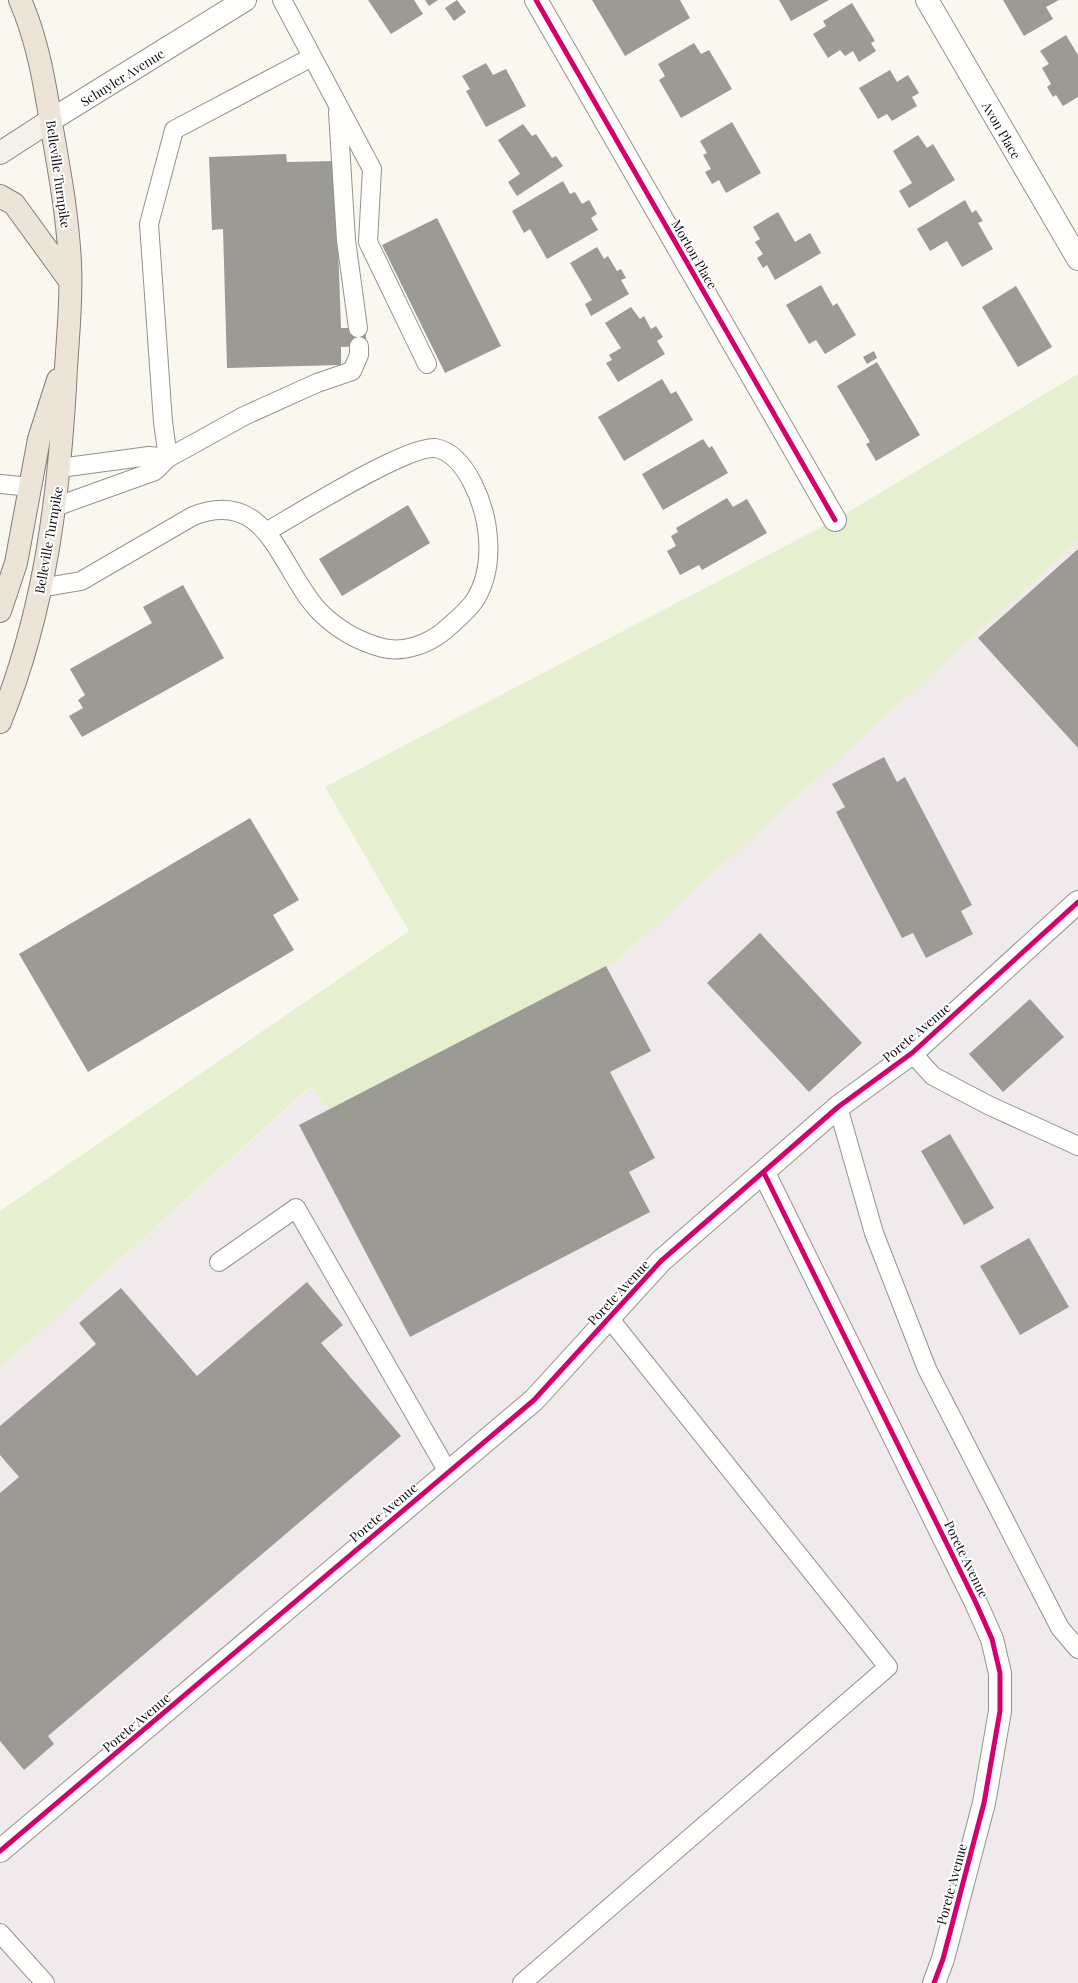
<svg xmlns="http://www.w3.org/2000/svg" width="1078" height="1983" font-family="'Playfair Display',serif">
<rect width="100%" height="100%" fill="#faf7ef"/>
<path fill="#f0eaed" d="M 1078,541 L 1078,1983 L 0,1983 L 0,1368 L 312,1086 L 329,1110 L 615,962 Z"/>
<path fill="#e6efcf" d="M 1078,374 L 1078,541 L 615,962 L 329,1110 L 311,1086 L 0,1368 L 0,1211 L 409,931 L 325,787 L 835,520 Z"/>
<path fill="#9c9a95" d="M 368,0 L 414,0 L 423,14 L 391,34 Z
M 425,0 L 438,0 L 429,6 Z
M 457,0 L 466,12 L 454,21 L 445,8 Z
M 592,0 L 680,0 L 690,18 L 625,56 Z
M 779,0 L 829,0 L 791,21 Z
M 1003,0 L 1059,0 L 1046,7 L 1053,19 L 1024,36 Z
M 852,3 L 875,41 L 871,43 L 876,51 L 859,62 L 853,51 L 845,56 L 840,50 L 828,58 L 813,34 L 826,26 L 823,21 Z
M 1066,35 L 1078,55 L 1078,97 L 1063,106 L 1056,95 L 1053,97 L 1047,87 L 1051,84 L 1042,68 L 1049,64 L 1040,51 Z
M 694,43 L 701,54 L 709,50 L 732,89 L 681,118 L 659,80 L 665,76 L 658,64 Z
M 486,63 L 493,75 L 506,69 L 526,106 L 486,127 L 466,91 L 470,89 L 462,76 Z
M 890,70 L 897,82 L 908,75 L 919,93 L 912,97 L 917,106 L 892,121 L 887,114 L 878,119 L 859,88 Z
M 732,122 L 761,173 L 726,193 L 719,180 L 712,184 L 705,172 L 711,169 L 703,155 L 707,153 L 700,141 Z
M 523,124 L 532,136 L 536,134 L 552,158 L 556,156 L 563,166 L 517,196 L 508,182 L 520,174 L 498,140 Z
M 918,135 L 927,148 L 933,144 L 955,180 L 909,208 L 899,191 L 912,183 L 893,151 Z
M 286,154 L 287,162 L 335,161 L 341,328 L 366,328 L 366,346 L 341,347 L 341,365 L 227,368 L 223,229 L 212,230 L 209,157 Z
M 563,181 L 570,194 L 575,192 L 582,204 L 589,200 L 597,214 L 591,218 L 598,230 L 547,259 L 530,229 L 524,233 L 512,211 Z
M 965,200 L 972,213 L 976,210 L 983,221 L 978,223 L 993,249 L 962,267 L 947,241 L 930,251 L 917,229 Z
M 778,212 L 795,242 L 810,233 L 821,253 L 775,280 L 767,265 L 763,268 L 757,258 L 763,254 L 755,242 L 760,239 L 753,227 Z
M 437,218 L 501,346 L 445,373 L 382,245 Z
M 597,247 L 604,259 L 608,256 L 617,271 L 621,269 L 626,278 L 621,280 L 629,294 L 591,316 L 585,304 L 592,300 L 570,263 Z
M 821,285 L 833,306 L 837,303 L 856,335 L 825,354 L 816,340 L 809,344 L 786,305 Z
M 1016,286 L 1052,347 L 1018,367 L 982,307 Z
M 631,307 L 640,319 L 644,316 L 651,329 L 656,326 L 663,337 L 657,341 L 665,354 L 618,382 L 606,363 L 612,360 L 609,355 L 621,348 L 605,323 Z
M 874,351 L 877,358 L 867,364 L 863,357 Z
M 877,362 L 920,435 L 876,461 L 866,444 L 870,442 L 837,386 Z
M 662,379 L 671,394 L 676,391 L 693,420 L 624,461 L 598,417 Z
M 703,439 L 709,448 L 712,446 L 728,473 L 663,510 L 642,474 Z
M 727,498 L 733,507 L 747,499 L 767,533 L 702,570 L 699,565 L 680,575 L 667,551 L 676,546 L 671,536 L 678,532 L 676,528 Z
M 408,505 L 430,543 L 342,596 L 319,559 Z
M 1078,549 L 1078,748 L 978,638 Z
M 183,585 L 224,658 L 82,737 L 69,716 L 83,708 L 78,700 L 85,695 L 70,669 L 152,623 L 143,607 Z
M 884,757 L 897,782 L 905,777 L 972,905 L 961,911 L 973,934 L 926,958 L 913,933 L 902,938 L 836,812 L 845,807 L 832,784 Z
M 250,818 L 299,900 L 273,915 L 294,950 L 88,1072 L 19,954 Z
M 760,933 L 862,1043 L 809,1092 L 707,983 Z
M 606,966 L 651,1051 L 610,1072 L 655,1158 L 629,1172 L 650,1212 L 410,1337 L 299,1125 Z
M 1030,999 L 1064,1037 L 1003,1092 L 969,1054 Z
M 950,1134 L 994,1208 L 964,1225 L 921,1151 Z
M 1029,1238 L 1069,1307 L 1020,1335 L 980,1266 Z
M 307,1282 L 343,1325 L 321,1343 L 401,1436 L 48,1736 L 54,1744 L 24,1770 L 0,1741 L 0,1493 L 19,1477 L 0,1455 L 0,1426 L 96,1344 L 79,1323 L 121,1288 L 197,1376 Z"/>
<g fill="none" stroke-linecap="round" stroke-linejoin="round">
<g stroke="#93928e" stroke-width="20">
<path id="service" d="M 282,0 L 372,169 L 368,242 L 427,364
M 338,112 L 346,240 L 358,328
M 168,458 L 163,422 L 149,224 L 174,130 L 312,57
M 60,468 L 149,456 L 168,458
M 0,484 L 30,487
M 55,507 L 155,471 L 168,458 L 244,416 L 317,383 L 352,371 L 359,355 L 359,346
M 40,588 L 81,581 L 193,516 C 269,486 280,571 320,612 C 337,629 360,642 383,648 C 404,653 428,644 444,631 C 455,621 467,612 475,600 C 496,566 490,518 473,484 C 465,468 453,451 435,448 C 407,445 296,515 266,532
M 912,1053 L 933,1076 L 988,1105 L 1078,1146
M 838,1107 L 874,1233 L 927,1369 L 1060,1628 L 1078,1649
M 219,1262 L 296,1208 L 448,1472
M 0,1933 L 45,1983
M 522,1983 L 888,1667 L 609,1318"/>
</g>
<g stroke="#93928e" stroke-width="24">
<path id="minor" d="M 536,0 L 835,520
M 927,0 L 1078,259
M 764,1173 L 976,1603 L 992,1639 L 1000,1673 L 1000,1711 L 984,1803 L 943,1959 L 934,1983
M 0,1851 L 534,1400 L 661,1261 L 838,1107 L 912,1053 L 1078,902"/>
</g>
<g stroke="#93928e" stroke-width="24">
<path id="tertiary" d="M 51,120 L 245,0"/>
</g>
<g stroke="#8a8885" stroke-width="24">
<path id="secondary" d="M 0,153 L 51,120"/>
</g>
<g stroke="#807f7c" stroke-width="24">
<path id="primary" d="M 0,196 L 14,204 L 70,281
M 0,611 L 16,563 L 39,439 L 58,380
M 0,722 C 46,609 60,489 66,368 C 68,334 72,298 70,264 C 68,219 60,174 52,129 C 45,85 38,41 20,0"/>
</g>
<use href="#service" stroke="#fefefd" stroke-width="18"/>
<use href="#minor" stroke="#fefefd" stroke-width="22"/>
<use href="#tertiary" stroke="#fefefd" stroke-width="22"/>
<use href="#secondary" stroke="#f4f1e8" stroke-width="22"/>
<use href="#primary" stroke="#ece4d7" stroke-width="22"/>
<g stroke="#fff" stroke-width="8">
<path id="cycleway" d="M 536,0 L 835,520
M 764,1173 L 976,1603 L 992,1639 L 1000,1673 L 1000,1711 L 984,1803 L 943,1959 L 934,1983
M 0,1851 L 534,1400 L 661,1261 L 838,1107 L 912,1053 L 1078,902"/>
</g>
<use href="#cycleway" stroke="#d6006c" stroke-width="5"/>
</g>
<g text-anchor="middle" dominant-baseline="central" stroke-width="4" stroke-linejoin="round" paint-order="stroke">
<g font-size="13" fill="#0c0c0c" stroke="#fff">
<text transform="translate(122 77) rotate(-32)">Schuyler Avenue</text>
<text transform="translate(1002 130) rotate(60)">Avon Place</text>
<text transform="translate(59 174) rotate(82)">Belleville Turnpike</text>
<text transform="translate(695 254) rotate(60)">Morton Place</text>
<text transform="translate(48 540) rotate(-80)">Belleville Turnpike</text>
<text transform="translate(916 1032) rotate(-40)">Porete Avenue</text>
<text transform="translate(618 1292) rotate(-47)">Porete Avenue</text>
<text transform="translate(383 1512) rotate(-40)">Porete Avenue</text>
<text transform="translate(967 1559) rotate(64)">Porete Avenue</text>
<text transform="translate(136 1722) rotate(-40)">Porete Avenue</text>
<text transform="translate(951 1884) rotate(-75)">Porete Avenue</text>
</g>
</g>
</svg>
